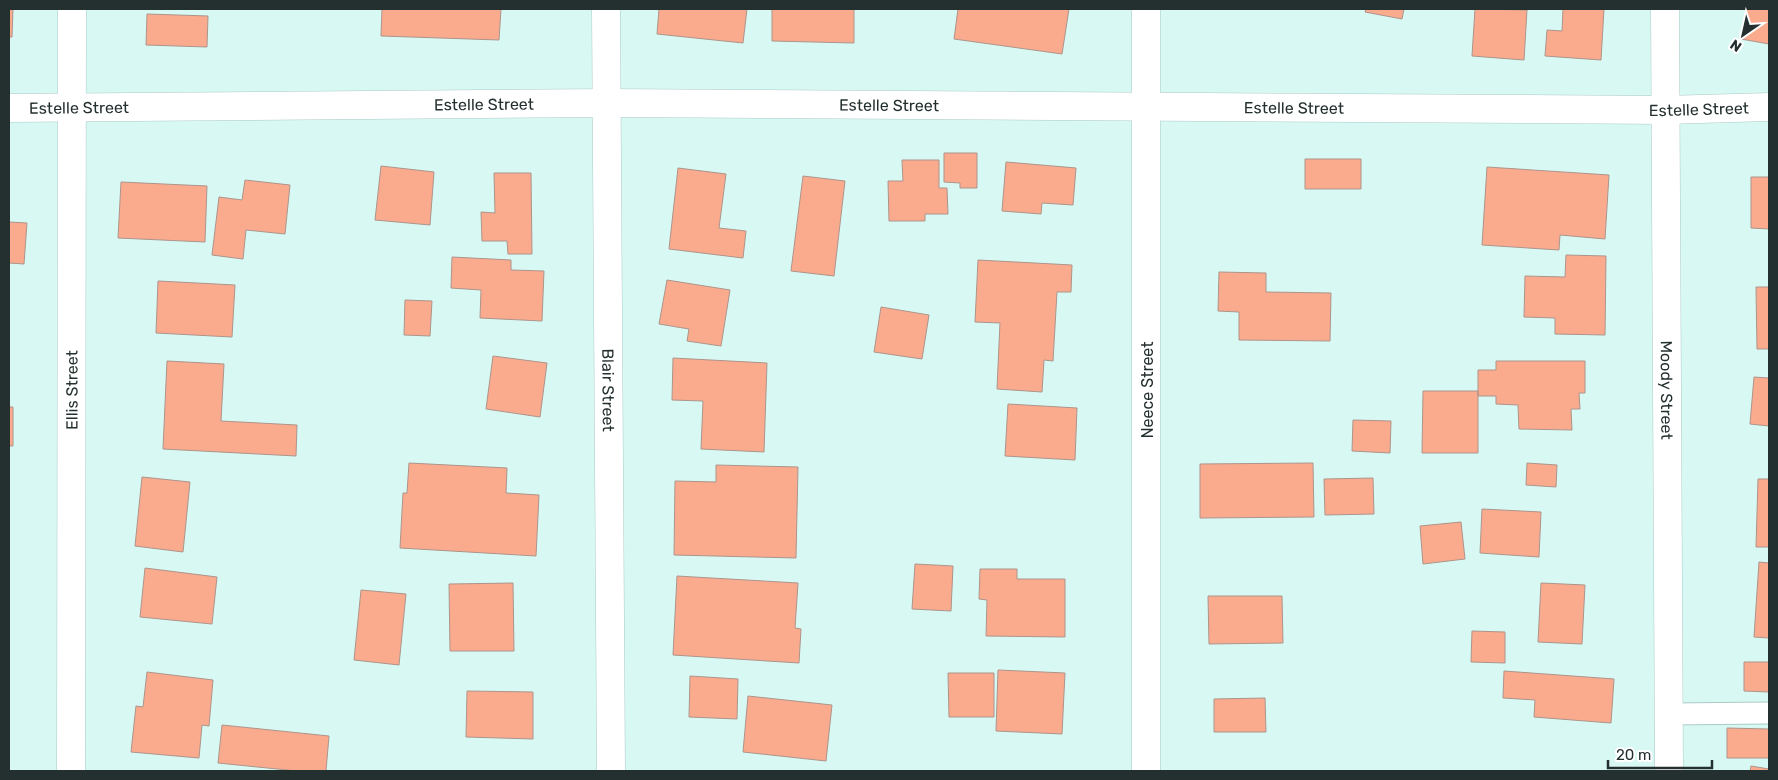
<svg xmlns="http://www.w3.org/2000/svg" width="1778" height="780" font-family="Rubik,sans-serif">
<rect width="100%" height="100%" fill="#d8f8f4"/>
<path fill="#fbab8d" stroke="#ad948b" d="M 9,9 L 13,9 L 12,37 L 9,37 Z
M 382,9 L 501,9 L 499,40 L 381,36 Z
M 659,9 L 747,9 L 743,43 L 657,34 Z
M 772,9 L 854,9 L 854,43 L 772,41 Z
M 958,9 L 1069,9 L 1062,54 L 954,39 Z
M 1366,9 L 1404,9 L 1402,19 L 1365,12 Z
M 1475,9 L 1527,10 L 1524,60 L 1472,56 Z
M 1563,9 L 1604,9 L 1601,60 L 1545,56 L 1547,30 L 1562,31 Z
M 1746,9 L 1769,9 L 1769,44 L 1741,39 Z
M 147,14 L 208,16 L 207,47 L 146,45 Z
M 944,153 L 977,153 L 977,188 L 960,188 L 960,183 L 944,182 Z
M 1305,159 L 1361,159 L 1361,189 L 1305,189 Z
M 902,160 L 939,160 L 939,188 L 947,188 L 948,214 L 925,214 L 925,221 L 889,221 L 888,181 L 903,181 Z
M 1006,162 L 1076,168 L 1073,205 L 1042,203 L 1041,214 L 1002,211 Z
M 381,166 L 434,172 L 430,225 L 375,220 Z
M 1487,167 L 1609,175 L 1605,239 L 1560,235 L 1559,250 L 1482,245 Z
M 678,168 L 726,174 L 719,228 L 746,231 L 743,258 L 669,249 Z
M 494,173 L 531,173 L 532,254 L 508,254 L 507,241 L 482,241 L 481,212 L 495,213 Z
M 803,176 L 845,181 L 834,276 L 791,271 Z
M 1751,177 L 1769,177 L 1769,229 L 1751,228 Z
M 245,180 L 290,185 L 285,234 L 246,230 L 243,259 L 212,255 L 219,197 L 242,200 Z
M 121,182 L 207,186 L 205,242 L 118,238 Z
M 9,222 L 27,223 L 24,264 L 9,263 Z
M 1566,255 L 1606,256 L 1605,335 L 1555,334 L 1555,318 L 1524,317 L 1525,276 L 1565,277 Z
M 452,257 L 511,260 L 511,270 L 544,271 L 542,321 L 480,318 L 481,290 L 451,288 Z
M 978,260 L 1072,265 L 1071,292 L 1057,292 L 1053,361 L 1044,360 L 1042,392 L 997,389 L 1000,323 L 975,322 Z
M 1219,272 L 1266,273 L 1266,292 L 1331,293 L 1330,341 L 1239,340 L 1239,312 L 1218,311 Z
M 667,280 L 730,290 L 721,346 L 687,341 L 689,329 L 659,324 Z
M 158,281 L 235,285 L 232,337 L 156,333 Z
M 1756,287 L 1769,287 L 1769,349 L 1757,349 Z
M 405,300 L 432,301 L 430,336 L 404,335 Z
M 881,307 L 929,315 L 922,359 L 874,352 Z
M 493,356 L 547,363 L 540,417 L 486,409 Z
M 673,358 L 767,363 L 764,452 L 701,449 L 703,401 L 672,400 Z
M 167,361 L 224,364 L 221,421 L 297,425 L 296,456 L 163,449 Z
M 1496,361 L 1585,361 L 1585,393 L 1579,393 L 1580,409 L 1571,409 L 1572,430 L 1519,429 L 1518,405 L 1496,404 L 1496,396 L 1478,396 L 1478,370 L 1496,370 Z
M 1754,377 L 1769,378 L 1769,426 L 1750,424 Z
M 1423,391 L 1478,391 L 1478,453 L 1422,453 Z
M 1008,404 L 1077,408 L 1075,460 L 1005,456 Z
M 9,407 L 13,407 L 13,446 L 9,446 Z
M 1353,420 L 1391,421 L 1390,453 L 1352,451 Z
M 409,463 L 507,468 L 506,493 L 539,495 L 536,556 L 400,548 L 403,493 L 407,493 Z
M 1313,463 L 1314,517 L 1200,518 L 1200,464 Z
M 1527,463 L 1557,465 L 1556,487 L 1526,485 Z
M 716,465 L 798,467 L 796,558 L 674,555 L 675,481 L 716,482 Z
M 142,477 L 190,482 L 183,552 L 135,546 Z
M 1373,478 L 1374,514 L 1325,515 L 1324,479 Z
M 1758,479 L 1769,479 L 1769,547 L 1756,547 Z
M 1482,509 L 1541,512 L 1539,557 L 1480,553 Z
M 1461,522 L 1465,559 L 1423,564 L 1420,526 Z
M 1759,562 L 1769,563 L 1769,638 L 1754,637 Z
M 915,564 L 953,566 L 951,611 L 912,609 Z
M 145,568 L 217,577 L 212,624 L 140,617 Z
M 980,569 L 1017,569 L 1017,579 L 1065,579 L 1065,637 L 986,636 L 987,600 L 979,599 Z
M 677,576 L 798,583 L 795,628 L 801,629 L 799,663 L 673,655 Z
M 513,583 L 514,651 L 450,651 L 449,584 Z
M 1541,583 L 1585,585 L 1582,644 L 1538,642 Z
M 361,590 L 406,594 L 399,665 L 354,660 Z
M 1208,596 L 1282,596 L 1283,643 L 1209,644 Z
M 1472,631 L 1505,632 L 1505,663 L 1471,662 Z
M 1744,662 L 1769,662 L 1769,692 L 1744,691 Z
M 998,670 L 1065,673 L 1062,734 L 996,731 Z
M 1504,671 L 1614,679 L 1611,723 L 1534,717 L 1535,700 L 1503,698 Z
M 147,672 L 213,680 L 209,726 L 202,725 L 199,758 L 131,752 L 136,706 L 143,707 Z
M 948,673 L 994,673 L 994,717 L 949,717 Z
M 690,676 L 738,679 L 737,719 L 689,717 Z
M 467,691 L 533,692 L 533,739 L 466,737 Z
M 748,696 L 832,705 L 826,761 L 743,752 Z
M 1265,698 L 1266,732 L 1214,732 L 1214,699 Z
M 222,725 L 329,736 L 326,771 L 297,771 L 218,763 Z
M 1727,728 L 1769,729 L 1769,758 L 1727,758 Z
M 1751,766 L 1769,769 L 1769,771 L 1750,771 Z"/>
<g fill="none" stroke-linecap="round" stroke-linejoin="round">
<g stroke="#abcac6" stroke-width="23">
<path id="service" d="M 1669,714 L 1769,713"/>
</g>
<g stroke="#abcac6" stroke-width="29">
<g id="minor">
<path id="s1" d="M 606,9 L 611,771"/>
<path d="M 1146,9 L 1146,771"/>
<path id="s2" d="M 1665,9 L 1669,771"/>
<path id="s3" d="M 9,108 L 607,103 L 1665,110 L 1769,107"/>
<path id="s4" d="M 71,771 L 72,9"/>
</g>
</g>
<use href="#service" stroke="#fff" stroke-width="21"/>
<use href="#minor" stroke="#fff" stroke-width="28"/>
</g>
<g text-anchor="middle" dominant-baseline="central" stroke-width="5" stroke-linejoin="round" paint-order="stroke">
<g font-size="16" fill="#24302f" stroke="#fff">
<text stroke="none"><textPath href="#s3" startOffset="475">Estelle Street</textPath></text>
<text stroke="none"><textPath href="#s3" startOffset="880">Estelle Street</textPath></text>
<text stroke="none"><textPath href="#s3" startOffset="1285">Estelle Street</textPath></text>
<text stroke="none"><textPath href="#s3" startOffset="70">Estelle Street</textPath></text>
<text stroke="none"><textPath href="#s3" startOffset="1690">Estelle Street</textPath></text>
<text stroke="none"><textPath href="#s4" startOffset="381">Ellis Street</textPath></text>
<text stroke="none"><textPath href="#s1" startOffset="381">Blair Street</textPath></text>
<text transform="translate(1147 390) rotate(-90)">Neece Street</text>
<text stroke="none"><textPath href="#s2" startOffset="381">Moody Street</textPath></text>
</g>
</g>
<rect width="1778" height="780" fill="none" stroke="#24302f" stroke-width="20"/>
<g transform="translate(1743 35) rotate(214)" stroke="#ffffff" stroke-width="4" paint-order="stroke">
<path d="M0-4L9 19L0 12L-9 19Z" fill="#24302f"/>
<text y="-8" font-size="14" font-weight="bold" text-anchor="middle" fill="#24302f">N</text>
</g>
<path d="M1608 760v8h104v-8" fill="none" stroke="#24302f" stroke-width="2.5"/>
<text x="1616" y="760" font-size="15" fill="#24302f" stroke="#ffffff" stroke-width="4" paint-order="stroke">20 m</text>
</svg>
